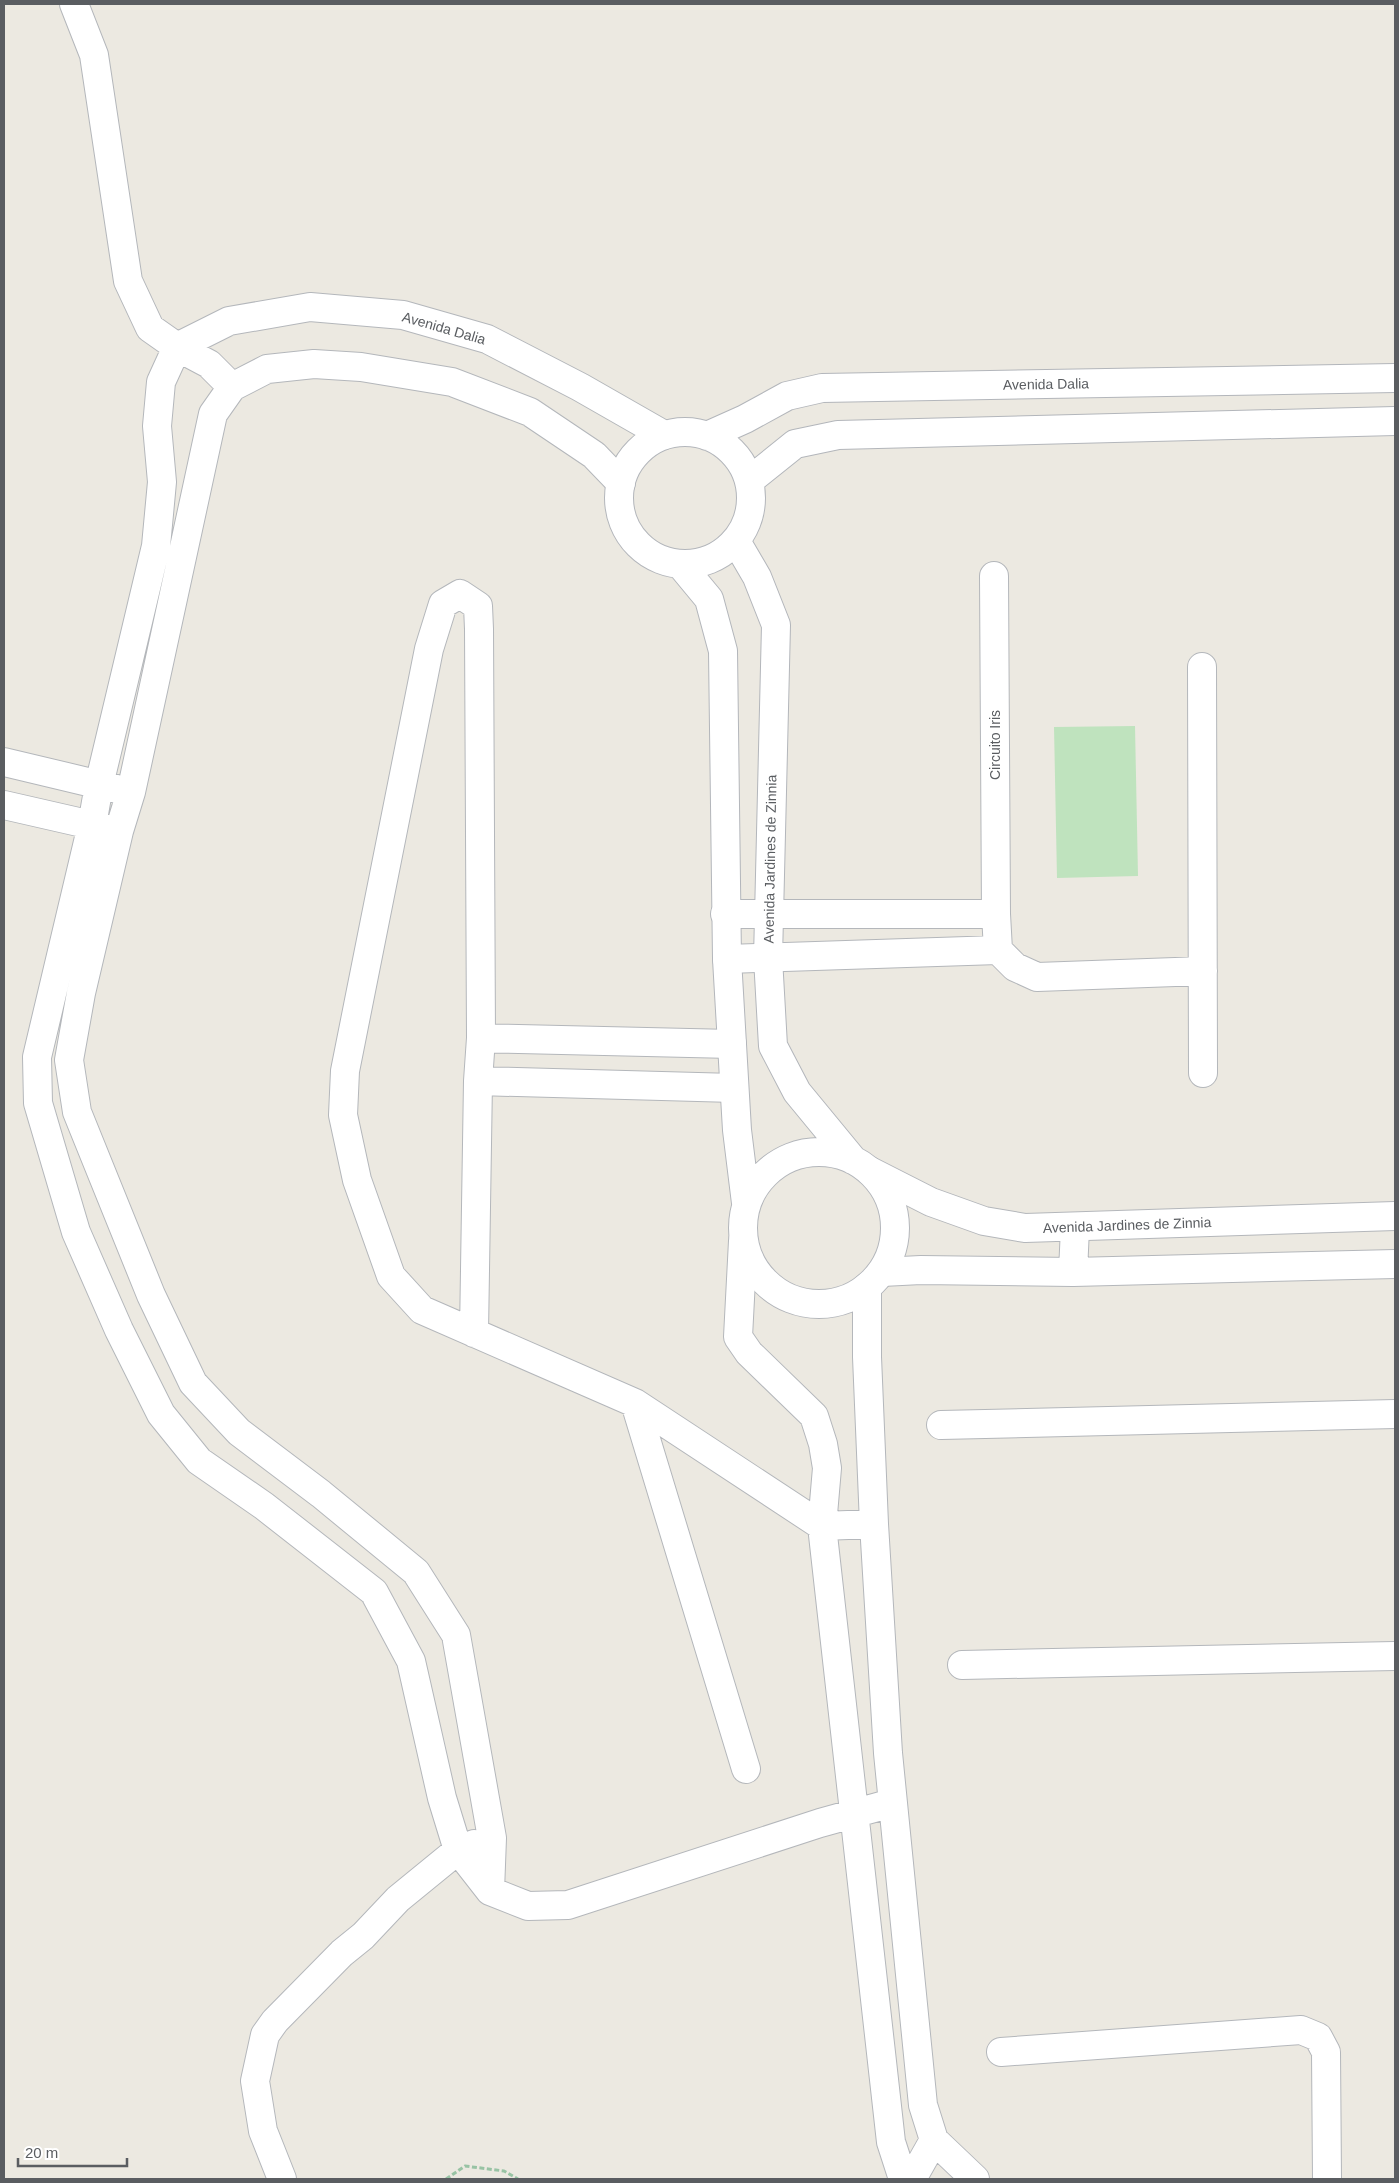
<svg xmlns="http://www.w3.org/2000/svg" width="1399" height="2183" font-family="Helvetica,sans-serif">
<rect width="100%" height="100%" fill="#ece9e1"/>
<path fill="#bfe3be" d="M 1135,726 L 1138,876 L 1057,878 L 1054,727 Z"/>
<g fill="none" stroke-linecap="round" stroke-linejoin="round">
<g stroke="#b4b7bb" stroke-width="30">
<path id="street" d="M 74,4 L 94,55 L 128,281 L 150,328 L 177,347 L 209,364 L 232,387
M 664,435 L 580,387 L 487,339 L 403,315 L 310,307 L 229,321 L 177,347 L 161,382 L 157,426 L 162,482 L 156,546 L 99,785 L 92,825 L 37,1057 L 38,1103 L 76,1232 L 119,1330 L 161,1414 L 199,1461 L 264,1506 L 374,1592 L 411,1661 L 442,1798 L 458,1850 L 490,1891 L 528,1906 L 568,1905 L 820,1823 L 892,1803
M 994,576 L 996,914 L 998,950 L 1015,967 L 1037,977 L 1203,971
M 1202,667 L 1203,1073
M 4,762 L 117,789
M 4,805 L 109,829
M 725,914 L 996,914
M 727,959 L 998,950
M 481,1038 L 732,1044
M 478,1081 L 734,1088
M 870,1171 L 931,1202 L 984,1221 L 1025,1228 L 1395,1216
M 743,1241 L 738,1337 L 749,1353 L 814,1416 L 823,1444 L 827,1468 L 822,1526 L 891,2142 L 903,2179
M 882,1272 L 921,1270 L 1073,1272 L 1395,1264
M 1073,1272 L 1075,1228
M 867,1287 L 867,1357 L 874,1524 L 888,1753 L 923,2105 L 934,2140 L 975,2179
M 474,1333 L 478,1081 L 481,1038 L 479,629 L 478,606 L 460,594 L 443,604 L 429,649 L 345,1071 L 343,1115 L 357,1180 L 391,1276 L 422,1310 L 635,1403 L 822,1526 L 874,1524
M 635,1403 L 746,1769
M 941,1425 L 1395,1414
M 962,1665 L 1395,1656
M 490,1891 L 492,1838 L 456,1635 L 416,1572 L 321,1494 L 239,1432 L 193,1383 L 151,1295 L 77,1112 L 69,1060 L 81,993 L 119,831 L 131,792 L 213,414 L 232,387 L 267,369 L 314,364 L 361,367 L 452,382 L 530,412 L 594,455 L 621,483
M 1001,2052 L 1301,2030 L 1318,2037 L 1326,2052 L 1327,2179
M 282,2179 L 263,2131 L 255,2081 L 265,2035 L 275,2021 L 342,1953 L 363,1936 L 398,1899 L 458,1850 L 474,1844
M 912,2179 L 934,2140"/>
</g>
<g stroke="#b3b6bb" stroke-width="30">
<path id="secondary" d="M619 498a66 66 0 1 1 132 0a66 66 0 1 1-132 0Z
M 707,436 L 745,419 L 787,396 L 822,388 L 1395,378
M 749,481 L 795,444 L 838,435 L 1395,421
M 736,541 L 757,577 L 776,625 L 768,958 L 773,1046 L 797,1092 L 853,1160
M 680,564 L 709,599 L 723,651 L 727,959 L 737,1130 L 746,1203
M743 1228a76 76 0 1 1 152 0a76 76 0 1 1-152 0Z"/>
</g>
<path stroke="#98c3a4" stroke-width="3" stroke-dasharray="5 2.5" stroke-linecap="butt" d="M 446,2179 L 465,2166 L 504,2171 L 518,2179"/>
<use href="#street" stroke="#fff" stroke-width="28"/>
<use href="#secondary" stroke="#fff" stroke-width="28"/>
</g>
<g text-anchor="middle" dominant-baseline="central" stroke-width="4" stroke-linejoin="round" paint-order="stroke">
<g font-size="14" fill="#5a5d61" stroke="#fff">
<text transform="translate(444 328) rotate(16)">Avenida Dalia</text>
<text transform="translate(1046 384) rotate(-1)">Avenida Dalia</text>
<text transform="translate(995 745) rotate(-90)">Circuito Iris</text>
<text transform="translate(770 859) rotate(-89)">Avenida Jardines de Zinnia</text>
<text transform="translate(1127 1225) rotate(-2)">Avenida Jardines de Zinnia</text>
</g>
</g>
<rect width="1399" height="2183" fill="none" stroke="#5a5d61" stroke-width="10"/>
<path d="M18 2158v8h109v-8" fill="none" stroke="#5a5d61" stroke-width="2.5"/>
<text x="25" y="2158" font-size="15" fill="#5a5d61" stroke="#ffffff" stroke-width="4" paint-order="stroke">20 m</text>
</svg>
